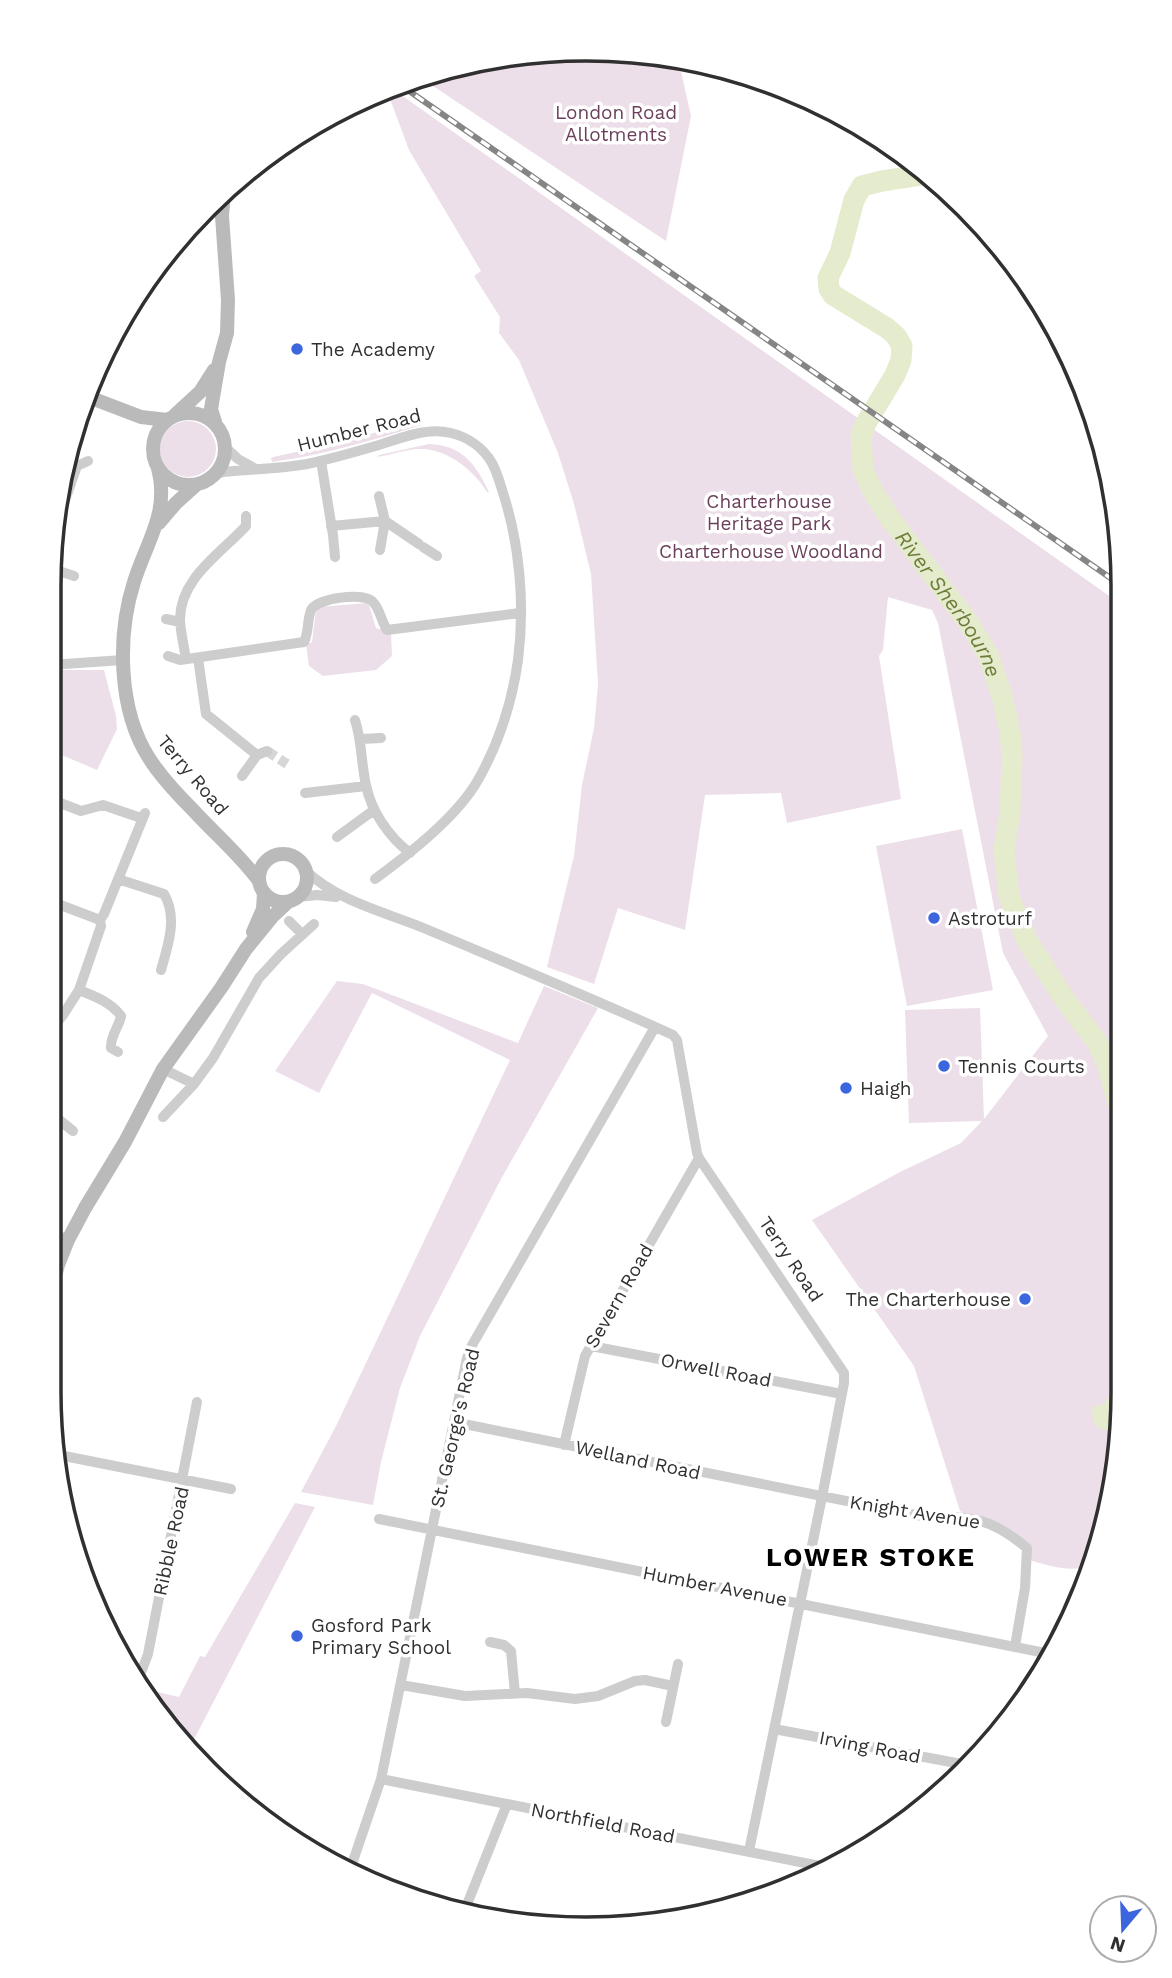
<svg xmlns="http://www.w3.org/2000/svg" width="1172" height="1978" font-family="'Work Sans',sans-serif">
<rect width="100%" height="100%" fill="#fff"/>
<path fill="#eddfe9" d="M 586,49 L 678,58 L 691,116 L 666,241 L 421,78 L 481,59 Z
M 390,87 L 1122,605 L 1122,1428 L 1095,1564 C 1073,1574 1050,1566 1029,1560 L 1026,1548 L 960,1511 L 914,1366 L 812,1220 L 900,1172 L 961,1143 L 982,1121 L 909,1123 L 905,1010 L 980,1008 L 984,1119 L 1048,1036 L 1003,953 L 938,623 L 932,610 L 888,597 L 883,650 L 879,656 L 901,799 L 787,823 L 781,793 L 705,795 L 685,930 L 618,908 L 594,984 L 547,967 L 574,856 L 582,785 L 594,728 L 598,684 L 591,574 L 574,504 L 558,453 L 519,360 L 499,333 L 500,317 L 474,276 L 481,271 L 409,150 L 386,88 Z
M 421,419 L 422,425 C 373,440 323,455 272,462 L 271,458 L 273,457 L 343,442 Z
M160 449a28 28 0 1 1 56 0a28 28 0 1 1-56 0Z
M 429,444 C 462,445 476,464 489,492 L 487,492 C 475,471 446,448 420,449 C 407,449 391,455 377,457 L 379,455 Z
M 366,603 L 369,605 L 376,628 L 391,632 L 392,656 L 376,670 L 323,676 L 309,666 L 306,644 L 312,642 L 316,610 L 320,607 Z
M 50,670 L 104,670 L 116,716 L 117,729 L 97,770 L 50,750 Z
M 962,829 L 993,990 L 907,1006 L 876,846 Z
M 337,981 L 363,984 L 518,1043 L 544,986 L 598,1008 L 501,1179 L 420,1336 L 400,1388 L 381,1462 L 373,1505 L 301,1492 L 336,1426 L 510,1060 L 372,993 L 319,1093 L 275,1071 Z
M 295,1503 L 315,1507 L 190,1747 L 160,1719 L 140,1682 L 146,1683 L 145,1689 L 179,1697 L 200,1656 L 205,1657 Z"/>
<path fill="#e5ebcd" d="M 1113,1385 L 1120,1385 L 1122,1387 L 1122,1428 C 1101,1432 1092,1431 1092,1407 C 1112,1404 1105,1399 1113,1385 Z"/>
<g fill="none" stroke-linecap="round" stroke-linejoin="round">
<path stroke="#e5ebcd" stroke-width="21" id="s1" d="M 927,174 L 882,181 L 862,186 L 854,200 L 840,253 L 828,278 L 829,289 L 833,295 L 887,328 L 896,336 L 902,346 L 901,360 L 895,375 L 866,423 L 861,436 L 863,470 L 875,495 L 892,521 L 968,622 L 988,655 L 1002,696 L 1010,732 L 1012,755 L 1010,813 L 1004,850 L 1009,897 L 1028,942 L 1065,1000 L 1097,1042 L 1106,1061 L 1122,1117"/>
<path stroke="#d6d6d6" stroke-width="10" stroke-dasharray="10 5" stroke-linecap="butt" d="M 267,751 L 287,764"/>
<path stroke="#cdcdcd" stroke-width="10" d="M 225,447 L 238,459 L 256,469
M 321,461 L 333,535 L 335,557
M 77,466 L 88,461
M 214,475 L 223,472 C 251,469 279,469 307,464 C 331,459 355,452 379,445 C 402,438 426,427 451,433 C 468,437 483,448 492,463 C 497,472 500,483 503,493 C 520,545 525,606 518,660 C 512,703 499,743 478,780 C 457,817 409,854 375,879
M 379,496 L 385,521 L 380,550
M 56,523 L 57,523 L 77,466 L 68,460
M 331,526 L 385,521 L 419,544
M 53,535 L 57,523
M 423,547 L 437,556
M 50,568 L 74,576
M 166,619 L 180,622
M 168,656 L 180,660 L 304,642 C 309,632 307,620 311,610 C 317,598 363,592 372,601 C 380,608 381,621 387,630 L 520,613
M 198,658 L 206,714 L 257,755 L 242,776
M 186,659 C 184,647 181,634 180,621 C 179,579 220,554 246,526 L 246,516
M 50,665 L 123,660
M 355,720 C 362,741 361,763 366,785 C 371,811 389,837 410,853
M 361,739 L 381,738
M 257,755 L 267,751
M 305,793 L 366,786
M 50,799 L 81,811 L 103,805 L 141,818
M 337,837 L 374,810
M 306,871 C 339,902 385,912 426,929 C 509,964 592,998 673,1035 L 677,1040 L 697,1153 L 699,1158 L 844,1373 L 844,1383 L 822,1497 L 749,1851
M 118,879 L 164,894 C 178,917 168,946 161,970
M 298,897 L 317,895 L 336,897
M 50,901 L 100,920
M 289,921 L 302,934
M 79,990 C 94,996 111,1002 121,1016 C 119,1027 110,1036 111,1048 L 118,1052
M 50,1031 L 63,1015 L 79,990 L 101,926 L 100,920 L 104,914 L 145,813
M 163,1069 L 194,1084
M 49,1117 L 57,1118 L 73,1131
M 163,1117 L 194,1084 L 213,1058 L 259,978 L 281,954 L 314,924
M 49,1231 L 68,1240
M 591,1346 L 842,1394
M 454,1422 L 926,1517 C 972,1516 991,1518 1027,1548 L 1025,1588 L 1015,1646
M 564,1445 L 585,1356 L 699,1158
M 59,1455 L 231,1489
M 379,1519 L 1050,1654
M 490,1642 L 504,1645 L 511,1651 L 515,1694
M 133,1669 L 142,1670 L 148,1654 L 197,1402
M 401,1685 L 465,1696 L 527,1693 L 575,1699 L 598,1696 L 635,1681 L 645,1680 L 673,1686
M 666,1722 L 678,1664
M 774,1729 L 967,1765
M 381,1779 L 825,1867
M 351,1867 L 381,1779 L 467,1358 L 471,1347 L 655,1027
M 464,1912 L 507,1804"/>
<path stroke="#bababa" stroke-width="14" d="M 86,396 L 141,417 L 167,420
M153 449a36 36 0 1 1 72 0a36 36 0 1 1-72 0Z
M 175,415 L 200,392 L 214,370
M 216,425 L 211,409 L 219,362 L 227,333 L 228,300 L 222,216 L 224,192
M 157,465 C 171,511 147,540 134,582 C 117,635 118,710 149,758 C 159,774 180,797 194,811 C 216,835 240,855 259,881
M 159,523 L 176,503 L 197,484
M259 878a24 24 0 1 1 48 0a24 24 0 1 1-48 0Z
M 253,932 L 263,909 L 264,893
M 49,1300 L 58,1265 L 68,1240 L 85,1208 L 125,1142 L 163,1069 L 221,988 L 246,949 L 272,917 L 288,902"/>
<g stroke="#858585" stroke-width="6">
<path id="rail" d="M 399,84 L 1122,586"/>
</g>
<use href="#rail" stroke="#fff" stroke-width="3.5" stroke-dasharray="10" stroke-linecap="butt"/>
</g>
<g fill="#3c65de" stroke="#fff" stroke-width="2.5">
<circle cx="297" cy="349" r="7"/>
<circle cx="934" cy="918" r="7"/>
<circle cx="944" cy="1066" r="7"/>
<circle cx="846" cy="1088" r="7"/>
<circle cx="1025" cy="1299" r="7"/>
<circle cx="297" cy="1636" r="7"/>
</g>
<g text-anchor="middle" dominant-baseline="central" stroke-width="7" stroke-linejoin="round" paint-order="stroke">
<g font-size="19" fill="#6b3f5b" stroke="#fff">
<text x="616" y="112">London Road<tspan x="616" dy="22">Allotments</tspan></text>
<text x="769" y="501">Charterhouse<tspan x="769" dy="22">Heritage Park</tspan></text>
<text x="771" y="551">Charterhouse Woodland</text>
</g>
<g font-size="19" fill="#303030" stroke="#fff" text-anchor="start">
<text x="311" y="349">The Academy</text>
<text x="948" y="918">Astroturf</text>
<text x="958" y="1066">Tennis Courts</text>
<text x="860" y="1088">Haigh</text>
<text x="1011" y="1299" text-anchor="end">The Charterhouse</text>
<text x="311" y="1625">Gosford Park<tspan x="311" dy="22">Primary School</tspan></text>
</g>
<g font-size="19" fill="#303030" stroke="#fff">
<text transform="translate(359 430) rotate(-14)">Humber Road</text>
<text transform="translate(193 775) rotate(50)">Terry Road</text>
<text transform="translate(791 1259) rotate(56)">Terry Road</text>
<text transform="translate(619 1296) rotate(-60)">Severn Road</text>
<text transform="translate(716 1370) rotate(11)">Orwell Road</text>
<text transform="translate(455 1428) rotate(-77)">St. George's Road</text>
<text transform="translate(638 1460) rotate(12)">Welland Road</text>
<text transform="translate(915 1512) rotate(9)">Knight Avenue</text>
<text transform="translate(171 1541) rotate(-78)">Ribble Road</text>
<text transform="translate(715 1586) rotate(11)">Humber Avenue</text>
<text transform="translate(870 1747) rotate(11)">Irving Road</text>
<text transform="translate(603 1823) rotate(11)">Northfield Road</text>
</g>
<g font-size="21" font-style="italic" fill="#6e7d3a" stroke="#fff">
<text stroke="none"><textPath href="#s1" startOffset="564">River Sherbourne</textPath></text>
</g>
<g font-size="26" font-weight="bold" letter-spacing="2" fill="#000" stroke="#fff">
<text x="871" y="1557">LOWER STOKE</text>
</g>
</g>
<path d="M0 0H1172V1978H0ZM586 61H586A525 525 0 0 1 1111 586V1392A525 525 0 0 1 586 1917H586A525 525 0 0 1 61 1392V586A525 525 0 0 1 586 61Z" fill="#fff" fill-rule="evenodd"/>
<path fill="none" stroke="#303030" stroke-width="3.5" d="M586 61H586A525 525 0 0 1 1111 586V1392A525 525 0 0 1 586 1917H586A525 525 0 0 1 61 1392V586A525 525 0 0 1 586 61Z"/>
<g transform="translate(1123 1929) rotate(199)"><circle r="33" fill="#ffffff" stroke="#acacac" stroke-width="2"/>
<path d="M0-5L12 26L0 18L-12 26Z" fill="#3c65de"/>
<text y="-10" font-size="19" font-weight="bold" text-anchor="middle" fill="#303030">N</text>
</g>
</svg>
